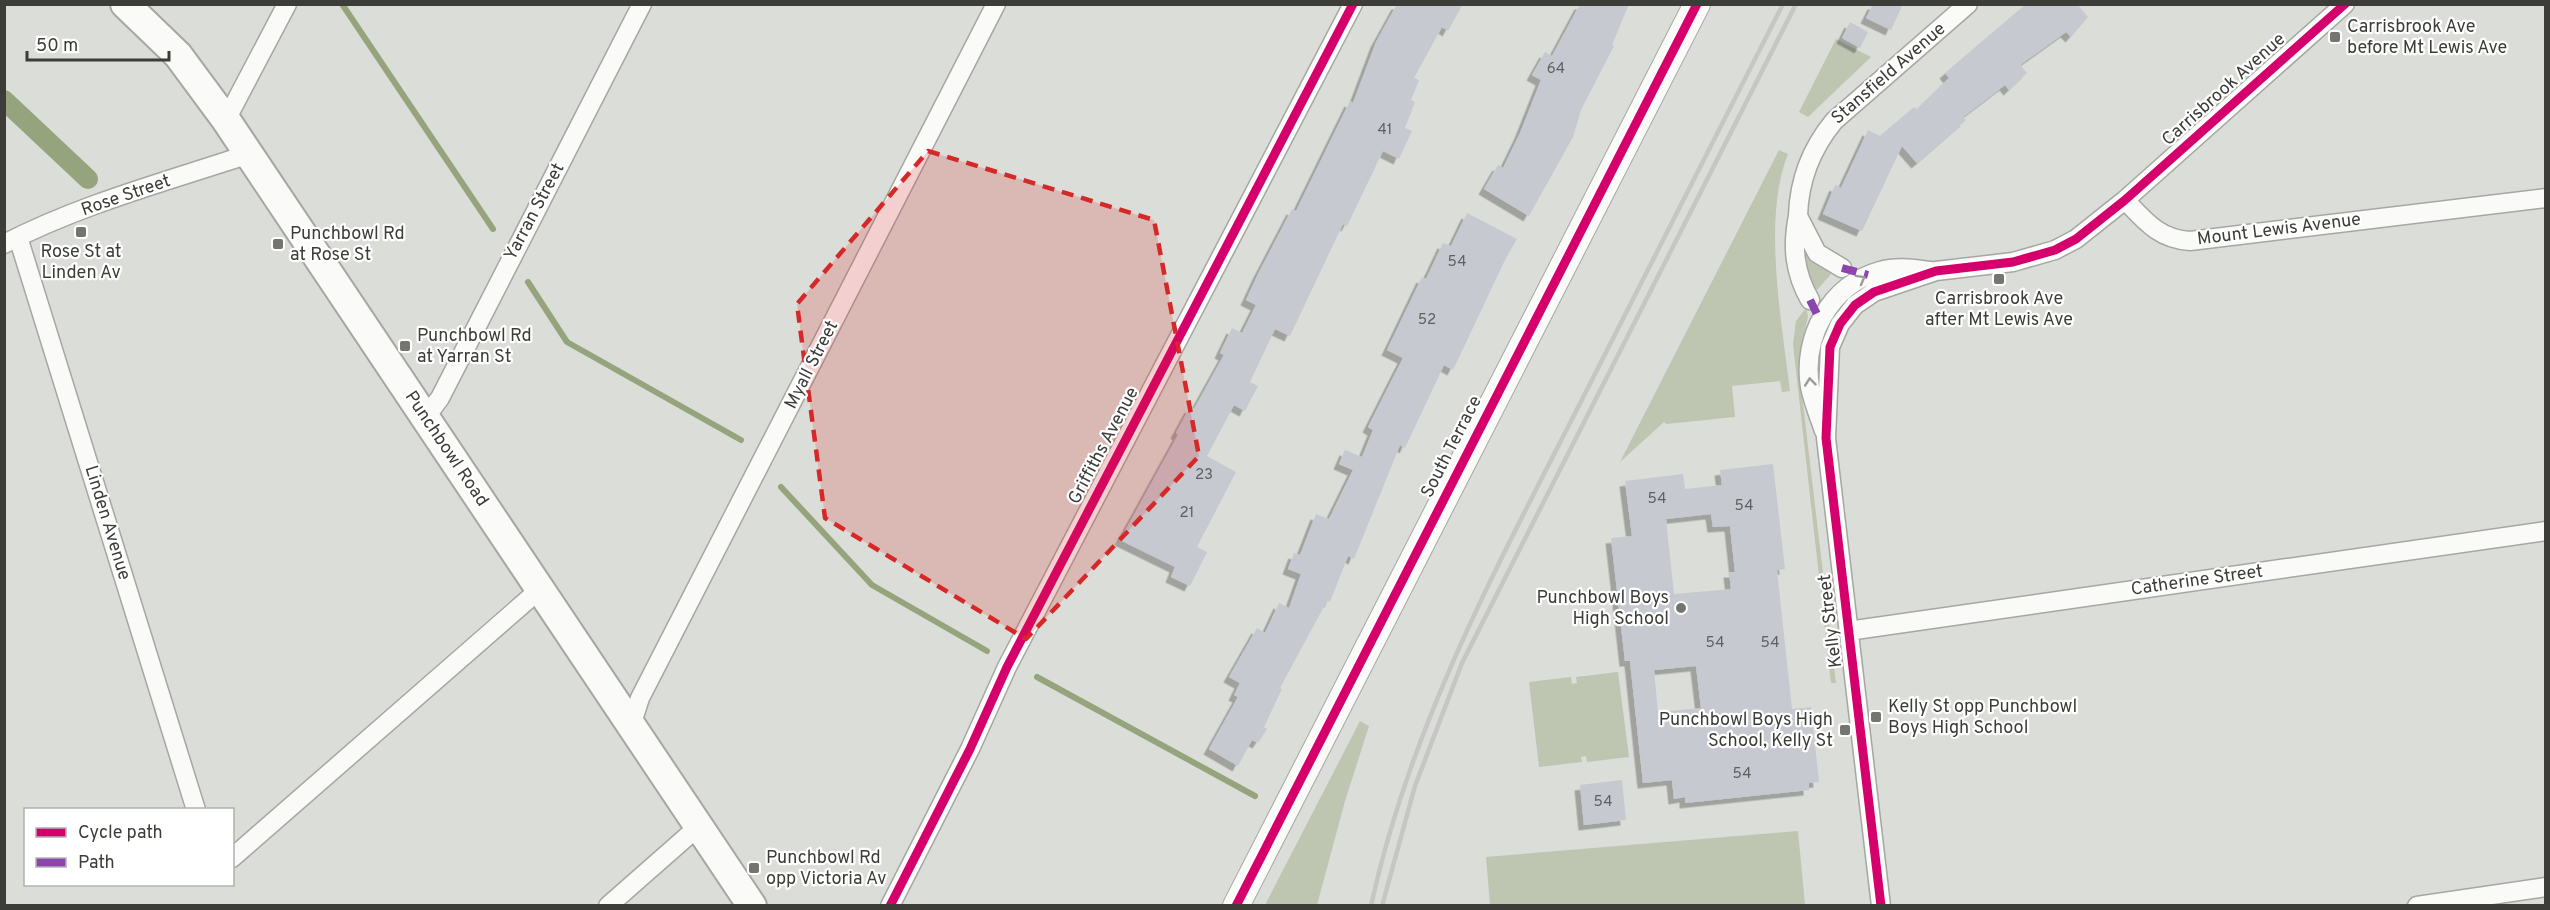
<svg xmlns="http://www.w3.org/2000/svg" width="2550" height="910" font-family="Overpass,sans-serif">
<defs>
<filter id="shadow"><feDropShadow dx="-5.5" dy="5.5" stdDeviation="0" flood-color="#0004"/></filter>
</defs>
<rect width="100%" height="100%" fill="#dbddd8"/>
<path fill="#bec5b1" d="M 1836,39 L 1871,57 L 1808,117 L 1799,112 Z
M 1779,150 L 1788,154 C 1762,218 1782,323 1790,391 L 1782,392 L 1780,381 L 1732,386 L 1735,417 L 1666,424 L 1664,422 L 1620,462 Z
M 1804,252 L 1831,274 L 1817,290 L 1808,279 Z
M 1806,308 L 1808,316 L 1801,348 L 1801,387 L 1836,683 L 1831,683 L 1793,344 L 1796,321 Z
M 1618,672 L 1629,757 L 1587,762 L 1586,756 L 1581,757 L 1582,762 L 1539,767 L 1529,682 L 1571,677 L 1572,684 L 1577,683 L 1576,677 Z
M 1360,721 L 1369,726 L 1345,801 L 1317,905 L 1265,905 Z
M 1798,831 L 1805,905 L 1490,905 L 1486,857 Z"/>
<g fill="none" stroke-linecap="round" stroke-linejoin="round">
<path stroke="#96a47d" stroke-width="6" d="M 342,4 L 493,229
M 528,282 L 567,342 L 741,440
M 781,487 L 872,585 L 987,651
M 1037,677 L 1255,796"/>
<path stroke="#96a47d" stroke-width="20" d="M 4,100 L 88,179"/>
</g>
<path fill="#c7c9d0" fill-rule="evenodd" filter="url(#shadow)" d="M 1397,4 L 1463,4 L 1448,31 L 1442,27 L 1414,78 L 1419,80 L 1411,100 L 1415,102 L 1405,128 L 1412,131 L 1399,159 L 1383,151 L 1347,226 L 1343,224 L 1290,336 L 1275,329 L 1250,382 L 1258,386 L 1245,411 L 1234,405 L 1207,456 L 1236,472 L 1197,547 L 1207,552 L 1190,586 L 1171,577 L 1175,567 L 1120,540 L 1178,435 L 1176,433 L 1190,407 L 1194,409 L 1224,355 L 1220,353 L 1232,328 L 1242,333 L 1256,305 L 1246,300 L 1258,274 L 1292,209 L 1296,211 L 1350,101 L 1353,103 L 1376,42 Z
M 1580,4 L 1629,4 L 1612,45 L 1614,46 L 1581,110 L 1573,137 L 1529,216 L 1484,189 L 1498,165 L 1503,168 L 1520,133 L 1541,80 L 1532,75 L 1545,52 L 1552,56 Z
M 1873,4 L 1903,4 L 1891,30 L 1866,18 Z
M 2026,4 L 2077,4 L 2088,17 L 2071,37 L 2066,32 L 2020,65 L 2027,73 L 2009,90 L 2005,85 L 1963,117 L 1966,120 L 1917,163 L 1902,146 L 1862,231 L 1823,214 L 1835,185 L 1841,188 L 1868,130 L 1880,136 L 1914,107 L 1917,109 L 1949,78 L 1945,73 Z
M 1850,22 L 1868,32 L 1860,48 L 1842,38 Z
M 1467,213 L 1517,239 L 1505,260 L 1453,370 L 1444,365 L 1405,448 L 1400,445 L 1354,559 L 1348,556 L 1330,602 L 1327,601 L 1280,688 L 1282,689 L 1264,727 L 1267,729 L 1258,743 L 1252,740 L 1238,766 L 1209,749 L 1238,697 L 1234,695 L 1240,683 L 1229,677 L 1257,628 L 1265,633 L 1279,603 L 1289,608 L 1301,574 L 1288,569 L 1294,553 L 1300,555 L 1316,514 L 1329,519 L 1353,470 L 1339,464 L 1345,450 L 1362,457 L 1373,430 L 1368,427 L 1403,358 L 1387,350 L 1422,277 L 1426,279 L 1443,243 L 1451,246 Z
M 1773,464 L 1785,569 L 1777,570 L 1792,709 L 1811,707 L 1819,782 L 1809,783 L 1809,790 L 1685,803 L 1685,797 L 1674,799 L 1672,780 L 1643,783 L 1630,661 L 1625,661 L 1611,538 L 1632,536 L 1625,481 L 1683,474 L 1685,489 L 1722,485 L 1720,470 ZM 1711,514 L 1713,527 L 1730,526 L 1735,572 L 1729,572 L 1731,589 L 1674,594 L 1666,519 ZM 1696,666 L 1701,708 L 1658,712 L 1654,670 Z
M 1622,780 L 1626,820 L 1584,825 L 1580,785 Z"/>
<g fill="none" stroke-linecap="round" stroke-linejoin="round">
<g stroke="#a5a7a3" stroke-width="21">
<path id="street" d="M 226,120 L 287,4
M 2125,200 C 2145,221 2159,239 2190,241 L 2546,198
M 1798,216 C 1799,180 1811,149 1834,121 L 1968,4
M 18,237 L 196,810
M 4,244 C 81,204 168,181 249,154
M 1810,300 C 1794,272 1792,246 1798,216 L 1817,253 L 1842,268
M 425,418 L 440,398 L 642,4
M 1824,431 C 1819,416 1813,402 1810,387 C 1802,337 1830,285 1880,271 C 1897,266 1914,269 1931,271
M 1848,631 L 2546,531
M 631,726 L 640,698 L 996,4
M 232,858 L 539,590
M 608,906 L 699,826
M 890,906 L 970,749 L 1007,667 L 1353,4
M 1881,906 L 1826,438 L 1830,347 L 1840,324 L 1855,305 L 1874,292 L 1936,271 L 2013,262 L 2055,250 L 2076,239 L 2125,200 L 2345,4
M 2417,906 L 2546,887"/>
</g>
<g stroke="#a5a7a3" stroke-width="28">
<path id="secondary" d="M 1236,906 L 1697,4"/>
</g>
<g stroke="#a5a7a3" stroke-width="32">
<path id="primary" d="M 125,4 L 178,55 L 226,120 L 752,906"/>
</g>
<use href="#street" stroke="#fafaf9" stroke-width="18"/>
<use href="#secondary" stroke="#fafaf9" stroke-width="26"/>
<use href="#primary" stroke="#fafaf9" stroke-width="28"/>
<path stroke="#c6c6c5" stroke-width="4.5" d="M 1371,906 C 1408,735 1489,581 1568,427 C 1640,286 1711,145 1783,4
M 1382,906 L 1415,786 L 1462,663 L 1796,4"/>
<path stroke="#8e44ad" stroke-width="8" stroke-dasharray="15 8" stroke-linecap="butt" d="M 1842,268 L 1868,275
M 1810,300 L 1820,320"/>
<g stroke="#fff" stroke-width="13">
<path id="cycleway" d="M 890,906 L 970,749 L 1007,667 L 1353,4
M 1236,906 L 1697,4
M 1881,906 L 1826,438 L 1830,347 L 1840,324 L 1855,305 L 1874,292 L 1936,271 L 2013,262 L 2055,250 L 2076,239 L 2125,200 L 2345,4"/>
</g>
<use href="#cycleway" stroke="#d6006c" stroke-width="9"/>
</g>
<defs><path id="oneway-chevron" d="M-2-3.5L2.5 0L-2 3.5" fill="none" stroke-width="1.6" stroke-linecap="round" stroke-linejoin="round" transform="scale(1.5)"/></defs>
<g stroke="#9b9c99">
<use href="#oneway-chevron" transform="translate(1861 279) rotate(-29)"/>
<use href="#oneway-chevron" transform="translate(1810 382) rotate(-96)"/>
</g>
<path fill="#d62828" fill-opacity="0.2" stroke="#d62828" stroke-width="4.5" stroke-dasharray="12 8" stroke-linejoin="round" d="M 928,151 L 1154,220 L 1199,456 L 1026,639 L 825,518 L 797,304 Z"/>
<g fill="#747571" stroke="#fff" stroke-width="2">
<rect x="2329" y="31" width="12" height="12" rx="3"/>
<rect x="75" y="226" width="12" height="12" rx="3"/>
<rect x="272" y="238" width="12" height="12" rx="3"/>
<rect x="1993" y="273" width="12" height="12" rx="3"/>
<rect x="399" y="340" width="12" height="12" rx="3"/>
<circle cx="1681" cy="608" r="6"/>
<rect x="1870" y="711" width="12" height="12" rx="3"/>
<rect x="1839" y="724" width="12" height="12" rx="3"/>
<rect x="748" y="862" width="12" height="12" rx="3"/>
</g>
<g text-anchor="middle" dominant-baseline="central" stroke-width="4.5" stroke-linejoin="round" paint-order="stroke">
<g font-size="15" fill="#5f605f">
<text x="1556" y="69">64</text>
<text x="1385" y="130">41</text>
<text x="1457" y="262">54</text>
<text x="1427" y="320">52</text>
<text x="1204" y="475">23</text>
<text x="1657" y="499">54</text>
<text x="1744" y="506">54</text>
<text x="1187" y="513">21</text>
<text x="1715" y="643">54</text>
<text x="1770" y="643">54</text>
<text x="1742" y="774">54</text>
<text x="1603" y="802">54</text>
</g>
<g font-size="18" fill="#3c3d39" stroke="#fff" text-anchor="start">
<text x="2347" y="27">Carrisbrook Ave<tspan x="2347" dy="21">before Mt Lewis Ave</tspan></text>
<text x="290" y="234">Punchbowl Rd<tspan x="290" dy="21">at Rose St</tspan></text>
<text x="81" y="252" text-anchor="middle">Rose St at<tspan x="81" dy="21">Linden Av</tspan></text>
<text x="1999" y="299" text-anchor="middle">Carrisbrook Ave<tspan x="1999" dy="21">after Mt Lewis Ave</tspan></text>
<text x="417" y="336">Punchbowl Rd<tspan x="417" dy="21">at Yarran St</tspan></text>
<text x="1669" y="598" text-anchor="end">Punchbowl Boys<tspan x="1669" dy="21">High School</tspan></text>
<text x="1888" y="707">Kelly St opp Punchbowl<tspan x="1888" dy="21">Boys High School</tspan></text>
<text x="1833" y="720" text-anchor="end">Punchbowl Boys High<tspan x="1833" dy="21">School, Kelly St</tspan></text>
<text x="766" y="858">Punchbowl Rd<tspan x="766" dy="21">opp Victoria Av</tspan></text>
</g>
<g font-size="18" fill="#3c3d39" stroke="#fff">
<text transform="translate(1889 74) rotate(-41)">Stansfield Avenue</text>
<text transform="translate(2224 90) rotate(-42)">Carrisbrook Avenue</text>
<text transform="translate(126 196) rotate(-19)">Rose Street</text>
<text transform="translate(535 212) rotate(-62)">Yarran Street</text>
<text transform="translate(2279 230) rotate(-7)">Mount Lewis Avenue</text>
<text transform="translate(812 365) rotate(-63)">Myall Street</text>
<text transform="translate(1104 446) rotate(-62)">Griffiths Avenue</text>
<text transform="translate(1452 447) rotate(-63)">South Terrace</text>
<text transform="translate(446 449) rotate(56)">Punchbowl Road</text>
<text transform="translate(107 523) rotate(73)">Linden Avenue</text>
<text transform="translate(2197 581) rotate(-8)">Catherine Street</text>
<text transform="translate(1831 621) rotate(-97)">Kelly Street</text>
</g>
</g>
<rect width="2550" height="910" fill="none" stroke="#3c3d39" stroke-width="12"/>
<rect x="24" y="808" width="210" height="78" fill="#ffffff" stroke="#b1b1b0" stroke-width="1.5"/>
<rect x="36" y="828" width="30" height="9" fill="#d6006c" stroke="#b1b1b0" stroke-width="1.5"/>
<text x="78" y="838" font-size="18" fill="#3c3d39">Cycle path</text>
<rect x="36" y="858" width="30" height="9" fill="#8e44ad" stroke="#b1b1b0" stroke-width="1.5"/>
<text x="78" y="868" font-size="18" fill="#3c3d39">Path</text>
<path d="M27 51v9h142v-9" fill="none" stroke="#3c3d39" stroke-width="3"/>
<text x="36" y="51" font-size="18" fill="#3c3d39" stroke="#ffffff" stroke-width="4.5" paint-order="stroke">50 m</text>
</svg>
